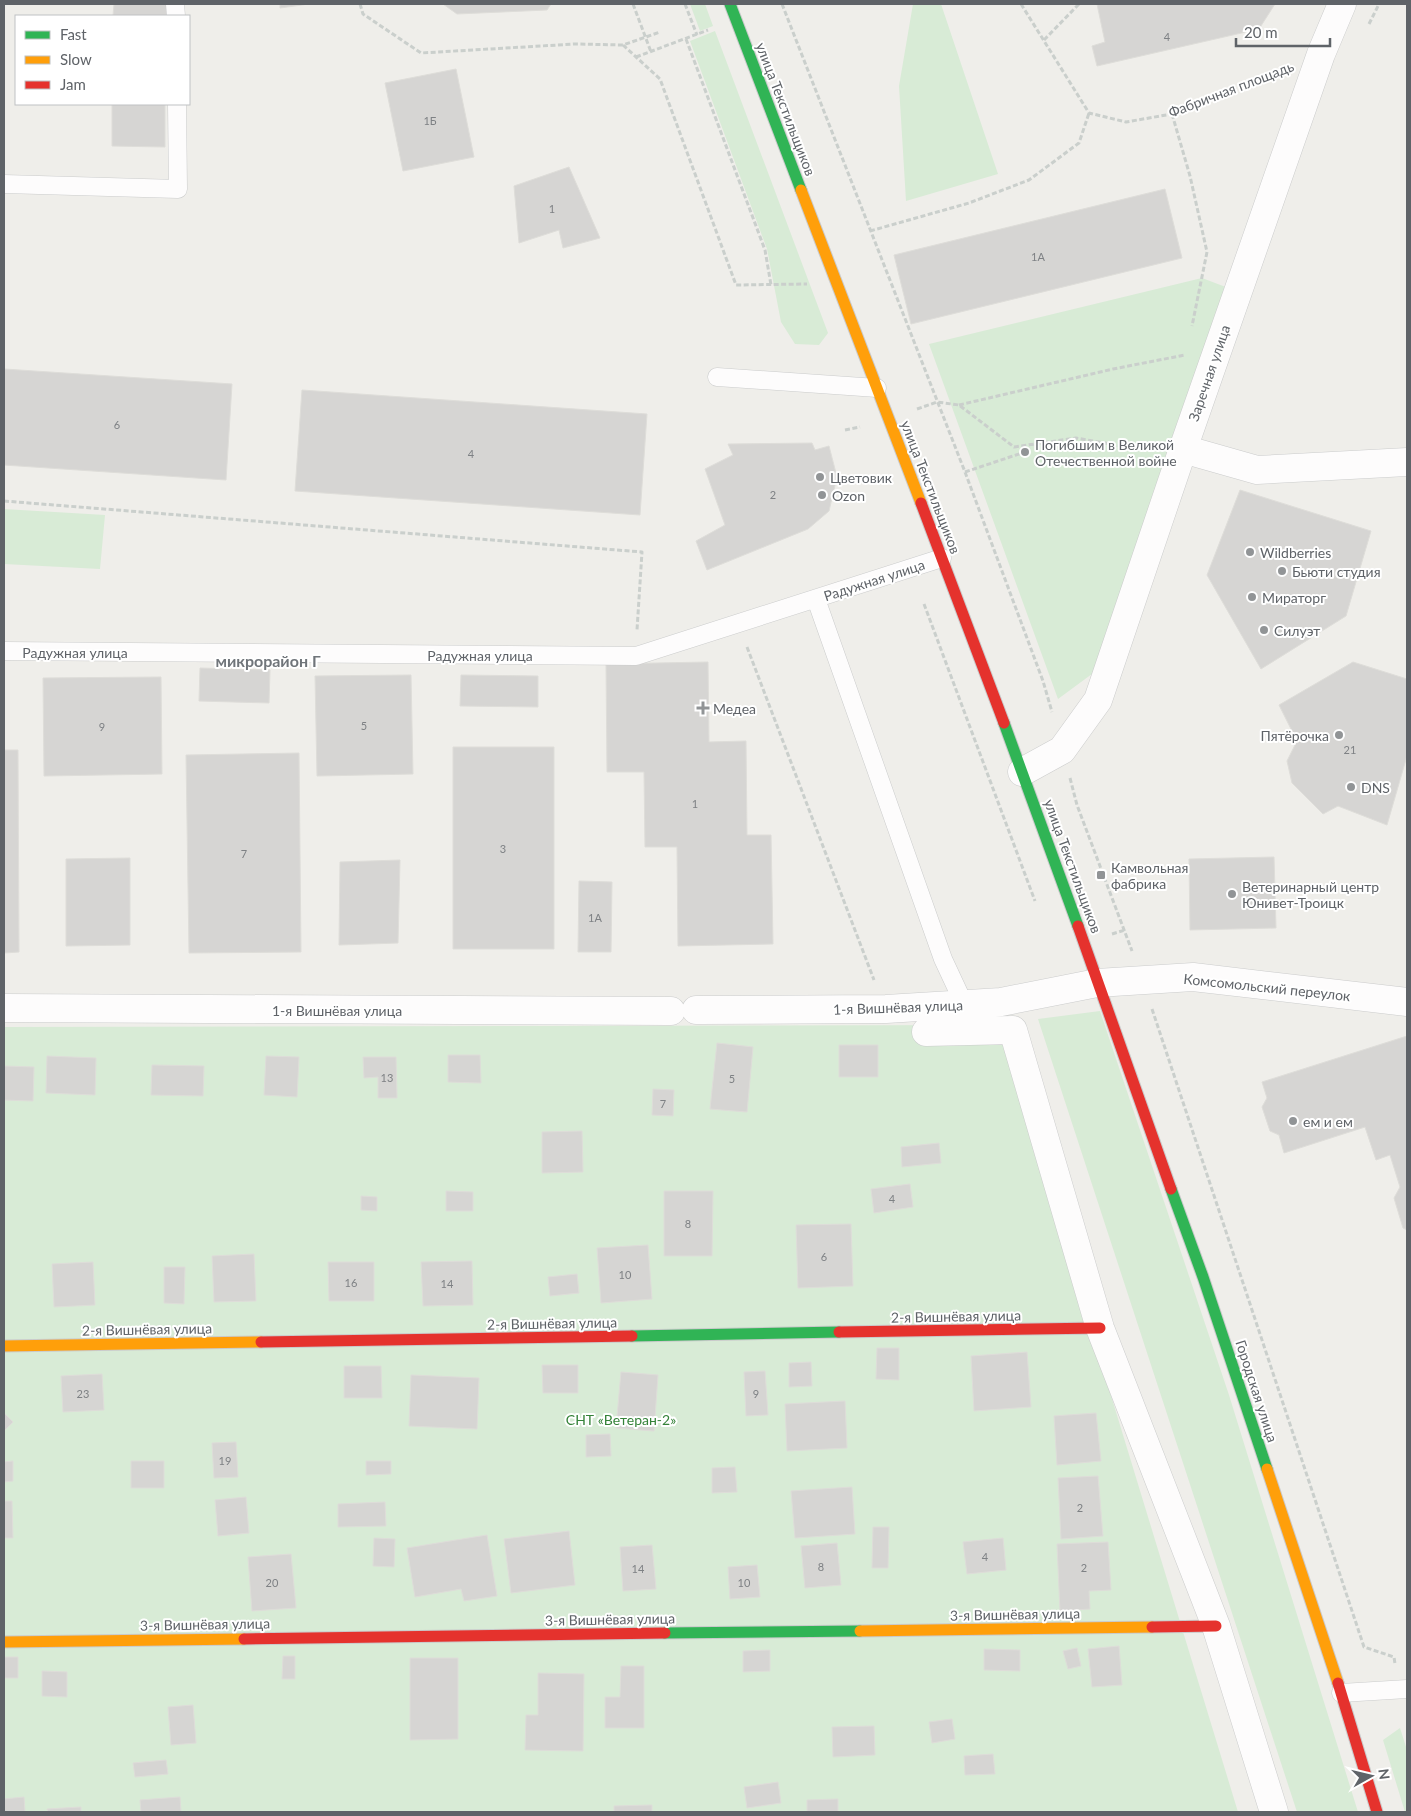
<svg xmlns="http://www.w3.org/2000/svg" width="1411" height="1816" font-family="Lato,sans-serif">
<rect width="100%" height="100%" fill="#efeeea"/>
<path fill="#d8ebd6" d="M 690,4 L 705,4 L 713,26 L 700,31 Z
M 913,4 L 941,4 L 998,174 L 906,201 L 899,86 Z
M 715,31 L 828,333 L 819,345 L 795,344 L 781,322 L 767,249 L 690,41 Z
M 1202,278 L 1231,289 L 1096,671 L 1058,699 L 929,344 Z
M 4,509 L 105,515 L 100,569 L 4,564 Z
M 1100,1011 L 1229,1395 L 1358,1812 L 1297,1812 L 1038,1019 Z
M 998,1025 L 1238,1812 L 4,1812 L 4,1027 Z
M 1400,1728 L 1407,1750 L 1407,1812 L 1405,1812 L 1383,1740 Z"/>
<path fill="#d6d5d3" stroke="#deddd9" d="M 114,4 L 167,4 L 167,16 L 113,16 Z
M 280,4 L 309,4 L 280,8 Z
M 443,4 L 551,4 L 547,10 L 457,14 Z
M 1097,4 L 1275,4 L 1259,29 L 1097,66 L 1092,46 L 1105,42 Z
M 456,69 L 474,157 L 403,171 L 385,83 Z
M 112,104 L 165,104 L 165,147 L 112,146 Z
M 569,167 L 600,238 L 563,248 L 559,230 L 519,243 L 514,186 Z
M 1165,189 L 1182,258 L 911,324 L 894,255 Z
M 4,369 L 232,384 L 226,480 L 4,465 Z
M 302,390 L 647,414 L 640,515 L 295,491 Z
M 812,443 L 815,450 L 829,446 L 837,477 L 829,511 L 808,529 L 707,570 L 696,541 L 725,525 L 705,469 L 733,455 L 728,444 Z
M 1240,490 L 1371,531 L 1346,616 L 1261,669 L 1207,575 Z
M 708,662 L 709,742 L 746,741 L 747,835 L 771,835 L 773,944 L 678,946 L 677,847 L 645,847 L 644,772 L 607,772 L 606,664 Z
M 1353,662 L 1407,679 L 1407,756 L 1387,825 L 1338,806 L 1323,814 L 1292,783 L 1287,761 L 1297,741 L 1279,705 Z
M 200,668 L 270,670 L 269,703 L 199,701 Z
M 411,675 L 413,774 L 317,776 L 315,676 Z
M 461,675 L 538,676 L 538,707 L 460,706 Z
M 161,677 L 162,774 L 44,776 L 43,678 Z
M 453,747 L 554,747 L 554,949 L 453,949 Z
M 4,750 L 18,750 L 19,952 L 4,953 Z
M 299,753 L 301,952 L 189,953 L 186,755 Z
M 1274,857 L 1276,928 L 1190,930 L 1189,859 Z
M 130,858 L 130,945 L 66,946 L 66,859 Z
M 400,860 L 398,943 L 339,945 L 340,862 Z
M 579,881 L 612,882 L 611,952 L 578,952 Z
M 1407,1036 L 1407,1230 L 1403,1228 L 1394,1198 L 1400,1187 L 1390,1155 L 1376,1160 L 1365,1127 L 1284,1153 L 1279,1135 L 1270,1131 L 1262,1107 L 1267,1098 L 1262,1082 Z
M 717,1043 L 753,1047 L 747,1112 L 710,1109 Z
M 839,1045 L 878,1045 L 878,1077 L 839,1077 Z
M 448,1055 L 480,1055 L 481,1083 L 448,1082 Z
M 47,1056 L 96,1058 L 95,1095 L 46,1093 Z
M 266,1056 L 299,1057 L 297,1097 L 264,1095 Z
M 363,1057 L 396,1057 L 397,1098 L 378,1098 L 378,1077 L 364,1078 Z
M 152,1065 L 204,1066 L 203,1096 L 151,1095 Z
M 4,1066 L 34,1067 L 33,1101 L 4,1100 Z
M 653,1089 L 674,1090 L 673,1116 L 652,1115 Z
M 582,1131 L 583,1172 L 542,1173 L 542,1132 Z
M 939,1143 L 941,1163 L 902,1167 L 901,1147 Z
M 910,1184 L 913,1207 L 874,1213 L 871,1189 Z
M 446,1191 L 473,1192 L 473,1211 L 446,1211 Z
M 664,1191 L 713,1191 L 712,1256 L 664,1256 Z
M 361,1196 L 377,1197 L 377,1211 L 361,1210 Z
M 851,1224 L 853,1286 L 798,1288 L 796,1225 Z
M 648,1245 L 652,1299 L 601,1303 L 597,1248 Z
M 254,1254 L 256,1301 L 214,1302 L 212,1256 Z
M 472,1261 L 473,1305 L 423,1306 L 421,1262 Z
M 93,1262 L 95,1305 L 54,1307 L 52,1264 Z
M 328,1262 L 374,1262 L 374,1301 L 329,1301 Z
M 164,1267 L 185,1267 L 184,1304 L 164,1303 Z
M 577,1274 L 579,1293 L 550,1296 L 548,1277 Z
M 877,1348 L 899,1348 L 899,1380 L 876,1379 Z
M 1027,1352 L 1031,1407 L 974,1411 L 971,1356 Z
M 811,1362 L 812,1386 L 789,1387 L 789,1363 Z
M 542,1365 L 578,1365 L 578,1393 L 543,1393 Z
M 344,1366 L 381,1366 L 382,1398 L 344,1398 Z
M 765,1371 L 768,1415 L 746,1416 L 744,1372 Z
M 621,1372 L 658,1375 L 654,1431 L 616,1428 Z
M 102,1374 L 104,1410 L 63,1412 L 61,1376 Z
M 411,1375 L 479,1378 L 477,1429 L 409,1426 Z
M 845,1401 L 847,1448 L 787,1451 L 785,1404 Z
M 4,1413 L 13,1422 L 4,1431 Z
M 1096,1413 L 1101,1461 L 1057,1465 L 1054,1416 Z
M 610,1434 L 611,1456 L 586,1457 L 586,1435 Z
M 236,1442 L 238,1477 L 214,1478 L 212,1443 Z
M 13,1461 L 13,1481 L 4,1482 L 4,1462 Z
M 131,1461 L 164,1461 L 164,1488 L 131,1488 Z
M 366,1461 L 391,1461 L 391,1474 L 366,1475 Z
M 735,1467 L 737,1492 L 712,1493 L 712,1468 Z
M 1098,1476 L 1103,1536 L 1061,1539 L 1058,1478 Z
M 852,1487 L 855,1534 L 795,1538 L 791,1491 Z
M 246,1497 L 249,1533 L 218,1536 L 215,1500 Z
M 4,1501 L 12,1501 L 13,1538 L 4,1538 Z
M 385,1502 L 386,1526 L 338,1527 L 338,1504 Z
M 873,1527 L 889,1527 L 888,1568 L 872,1568 Z
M 569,1531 L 575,1585 L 511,1593 L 504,1539 Z
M 487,1535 L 497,1596 L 464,1601 L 461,1589 L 415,1597 L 407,1548 Z
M 374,1538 L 395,1539 L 394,1567 L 373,1566 Z
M 1003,1538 L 1006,1570 L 967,1574 L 963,1542 Z
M 1108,1542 L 1111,1590 L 1089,1591 L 1090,1609 L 1060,1611 L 1057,1544 Z
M 837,1543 L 841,1585 L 805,1588 L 801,1546 Z
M 652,1545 L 656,1589 L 623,1591 L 620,1547 Z
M 291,1554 L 296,1608 L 252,1611 L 248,1557 Z
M 757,1565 L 760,1597 L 730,1599 L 728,1567 Z
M 1119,1646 L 1122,1685 L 1092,1687 L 1088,1649 Z
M 1077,1648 L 1081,1666 L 1068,1669 L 1063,1651 Z
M 984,1649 L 1020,1650 L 1020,1671 L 984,1670 Z
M 770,1650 L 770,1671 L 743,1672 L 743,1651 Z
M 283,1656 L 295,1656 L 295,1679 L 282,1679 Z
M 4,1657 L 18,1657 L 18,1678 L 4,1678 Z
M 410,1658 L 458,1658 L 458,1739 L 410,1740 Z
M 621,1666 L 644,1666 L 644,1728 L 605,1728 L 605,1697 L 620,1697 Z
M 42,1671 L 67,1672 L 67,1697 L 42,1696 Z
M 538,1673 L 584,1674 L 583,1751 L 525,1750 L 526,1715 L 538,1715 Z
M 193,1705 L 196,1743 L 171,1745 L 168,1707 Z
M 952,1719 L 955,1739 L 932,1743 L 929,1722 Z
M 874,1726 L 875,1755 L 833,1757 L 832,1727 Z
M 993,1754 L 995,1774 L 965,1775 L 964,1756 Z
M 166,1760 L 168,1774 L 135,1777 L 133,1763 Z
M 778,1782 L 781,1803 L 747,1808 L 744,1787 Z
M 24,1797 L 25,1812 L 4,1812 L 4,1799 Z
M 180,1797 L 181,1812 L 141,1812 L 140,1800 Z
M 838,1799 L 838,1812 L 807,1812 L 807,1800 Z
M 652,1805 L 652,1812 L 614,1812 L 614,1806 Z
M 81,1807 L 81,1812 L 48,1812 L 47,1809 Z"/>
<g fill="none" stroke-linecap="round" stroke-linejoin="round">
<g stroke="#cbcccc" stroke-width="19">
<path id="lane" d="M 175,4 L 176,16
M 4,184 L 178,189 L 177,104
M 717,377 L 877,388
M 816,599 L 943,959 L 964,1004
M 4,651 L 636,656 L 942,558
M 1341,1693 L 1407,1689"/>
</g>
<g stroke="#cbcccc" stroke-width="29">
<path id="street" d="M 1183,449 L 1257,470 L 1407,462
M 1022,772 L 1062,750 L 1098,700 L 1183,449 L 1321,54 L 1342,4
M 4,1008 L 671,1011
M 696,1010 L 886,1009 L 1001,1002 L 1097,983 L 1193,977 L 1407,1002
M 926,1032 L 1013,1030 L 1100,1328 L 1216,1626 L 1274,1812"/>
</g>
<g stroke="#cacacb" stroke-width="13">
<path id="fast" d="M 730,4 L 801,190
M 1004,723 L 1078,926
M 1171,1189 L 1203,1277 L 1267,1469
M 632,1336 L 839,1332
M 665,1633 L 860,1631"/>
</g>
<g stroke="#cacacb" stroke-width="13">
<path id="slow" d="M 801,190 L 921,503
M 4,1346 L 261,1342
M 1267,1469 L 1338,1683
M 860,1631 L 1152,1627
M 4,1642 L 244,1639"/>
</g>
<g stroke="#cacacb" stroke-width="13">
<path id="jam" d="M 921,503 L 1004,723
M 1078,926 L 1171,1189
M 839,1332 L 1100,1328
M 261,1342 L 632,1336
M 1152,1627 L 1216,1626
M 244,1639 L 665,1633
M 1338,1683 L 1377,1812"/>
</g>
<path stroke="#cacfcc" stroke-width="3" stroke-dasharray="5 2.5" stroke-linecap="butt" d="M 360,4 L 363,14 L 421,53 L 575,44 L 623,45 L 660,32
M 633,4 L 651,52
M 685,4 L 697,35
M 782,4 L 965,472 L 1043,681 L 1052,712
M 1021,4 L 1089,113 L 1126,122 L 1172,114 L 1284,68
M 1369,24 L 1379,4
M 686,39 L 765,250 L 771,285
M 1044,40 L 1079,4
M 623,45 L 660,79 L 736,285 L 807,284
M 636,57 L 708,30
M 1172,114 L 1190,176 L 1207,252 L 1192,326
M 870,231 L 969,203 L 1029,180 L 1079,143 L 1089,113
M 959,405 L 1113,369 L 1185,355
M 917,409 L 937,402 L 959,405 L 1014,447 L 1076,438 L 1139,449 L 1152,449
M 845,430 L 860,427
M 965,472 L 1025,452
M 4,501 L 642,552 L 637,630
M 924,604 L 1035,901
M 747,647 L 874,980
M 1070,778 L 1077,805 L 1132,951
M 1112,934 L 1125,930
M 1152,1009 L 1364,1647 L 1394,1657 L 1395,1664"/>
<use href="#lane" stroke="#fdfcfc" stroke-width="18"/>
<use href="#street" stroke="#fdfcfc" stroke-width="28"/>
<use href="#fast" stroke="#30b455" stroke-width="11"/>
<use href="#slow" stroke="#ff9f0a" stroke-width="11"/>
<use href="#jam" stroke="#e5322d" stroke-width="11"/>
</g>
<g fill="#919496" stroke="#fff" stroke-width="2">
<circle cx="1025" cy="452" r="5"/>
<circle cx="820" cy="477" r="5"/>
<circle cx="822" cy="495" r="5"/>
<circle cx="1250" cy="552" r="5"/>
<circle cx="1282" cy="571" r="5"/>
<circle cx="1252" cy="597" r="5"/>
<circle cx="1264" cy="630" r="5"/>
<path d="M700.5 700.5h5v5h5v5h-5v5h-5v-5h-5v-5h5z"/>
<circle cx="1339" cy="735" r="5"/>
<circle cx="1351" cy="787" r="5"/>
<rect x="1096" y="870" width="10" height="10" rx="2.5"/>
<circle cx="1232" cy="894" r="5"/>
<circle cx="1293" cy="1121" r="5"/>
</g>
<g text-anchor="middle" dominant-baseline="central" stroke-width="4" stroke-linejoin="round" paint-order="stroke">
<g font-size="11" fill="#7e8184">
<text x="1167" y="36">4</text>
<text x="430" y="120">1Б</text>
<text x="552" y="208">1</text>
<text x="1038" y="256">1А</text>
<text x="117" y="424">6</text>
<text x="471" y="453">4</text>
<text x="773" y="494">2</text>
<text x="364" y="725">5</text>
<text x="102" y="726">9</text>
<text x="1350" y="749">21</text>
<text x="695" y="803">1</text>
<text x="503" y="848">3</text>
<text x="244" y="853">7</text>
<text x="595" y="917">1А</text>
<text x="387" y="1077">13</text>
<text x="732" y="1078">5</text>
<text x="663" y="1103">7</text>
<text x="892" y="1198">4</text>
<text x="688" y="1223">8</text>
<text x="824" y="1256">6</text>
<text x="625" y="1274">10</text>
<text x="351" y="1282">16</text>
<text x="447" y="1283">14</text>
<text x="83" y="1393">23</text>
<text x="756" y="1393">9</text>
<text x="225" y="1460">19</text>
<text x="1080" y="1507">2</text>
<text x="985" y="1556">4</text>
<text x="821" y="1566">8</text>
<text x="1084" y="1567">2</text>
<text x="638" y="1568">14</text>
<text x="272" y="1582">20</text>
<text x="744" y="1582">10</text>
</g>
<g font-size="14" fill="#5f6368" stroke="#fff">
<text transform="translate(1231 89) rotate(-21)">Фабричная площадь</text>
<text transform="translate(786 109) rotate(69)">улица Текстильщиков</text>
<text transform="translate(1209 373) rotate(-71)">Заречная улица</text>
<text transform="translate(931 487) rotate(69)">улица Текстильщиков</text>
<text transform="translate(874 580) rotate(-18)">Радужная улица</text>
<text x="75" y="652">Радужная улица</text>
<text x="480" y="655">Радужная улица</text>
<text transform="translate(1073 866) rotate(70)">улица Текстильщиков</text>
<text transform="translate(1267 987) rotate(6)">Комсомольский переулок</text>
<text transform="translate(898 1007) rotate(-2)">1-я Вишнёвая улица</text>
<text x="337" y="1010">1-я Вишнёвая улица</text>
<text transform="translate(956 1316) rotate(-1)">2-я Вишнёвая улица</text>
<text transform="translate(552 1323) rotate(-1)">2-я Вишнёвая улица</text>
<text transform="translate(147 1329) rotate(-1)">2-я Вишнёвая улица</text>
<text transform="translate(1257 1391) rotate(72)">Городская улица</text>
<text transform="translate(1015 1614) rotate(-1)">3-я Вишнёвая улица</text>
<text transform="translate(610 1619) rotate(-1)">3-я Вишнёвая улица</text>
<text transform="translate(205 1624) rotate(-1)">3-я Вишнёвая улица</text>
</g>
<g font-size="14" fill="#5f6368" stroke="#fff" text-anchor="start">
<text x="1035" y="444">Погибшим в Великой<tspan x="1035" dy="16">Отечественной войне</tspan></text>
<text x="830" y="477">Цветовик</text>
<text x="832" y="495">Ozon</text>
<text x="1260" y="552">Wildberries</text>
<text x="1292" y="571">Бьюти студия</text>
<text x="1262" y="597">Мираторг</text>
<text x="1274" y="630">Силуэт</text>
<text x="713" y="708">Медеа</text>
<text x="1329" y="735" text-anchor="end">Пятёрочка</text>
<text x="1361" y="787">DNS</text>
<text x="1111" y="867">Камвольная<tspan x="1111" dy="16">фабрика</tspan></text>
<text x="1242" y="886">Ветеринарный центр<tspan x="1242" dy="16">Юнивет-Троицк</tspan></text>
<text x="1303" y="1121">ем и ем</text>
</g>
<g font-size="14" fill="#348238" stroke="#fff">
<text x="621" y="1419">СНТ «Ветеран-2»</text>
</g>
<g font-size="16" font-weight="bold" fill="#70757a" stroke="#fff">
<text x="268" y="660">микрорайон Г</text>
</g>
</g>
<rect width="1411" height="1816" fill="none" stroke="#5f6368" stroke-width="10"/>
<rect x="15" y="15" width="175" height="90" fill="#ffffff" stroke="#bfc1c3"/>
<rect x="25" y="31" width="25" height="8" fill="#30b455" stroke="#bfc1c3"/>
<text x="60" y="40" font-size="15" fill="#5f6368">Fast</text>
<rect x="25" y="56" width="25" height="8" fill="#ff9f0a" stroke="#bfc1c3"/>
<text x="60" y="65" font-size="15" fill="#5f6368">Slow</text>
<rect x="25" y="81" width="25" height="8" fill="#e5322d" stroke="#bfc1c3"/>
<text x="60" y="90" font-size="15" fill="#5f6368">Jam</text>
<g transform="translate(1371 1776) rotate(82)" stroke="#ffffff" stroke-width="4" paint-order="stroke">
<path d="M0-4L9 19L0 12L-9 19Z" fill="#5f6368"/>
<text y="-8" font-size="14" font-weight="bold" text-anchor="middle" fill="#5f6368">N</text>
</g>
<path d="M1236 38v8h94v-8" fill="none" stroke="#5f6368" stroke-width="2.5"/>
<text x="1244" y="38" font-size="15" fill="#5f6368" stroke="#ffffff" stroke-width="4" paint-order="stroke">20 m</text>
</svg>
